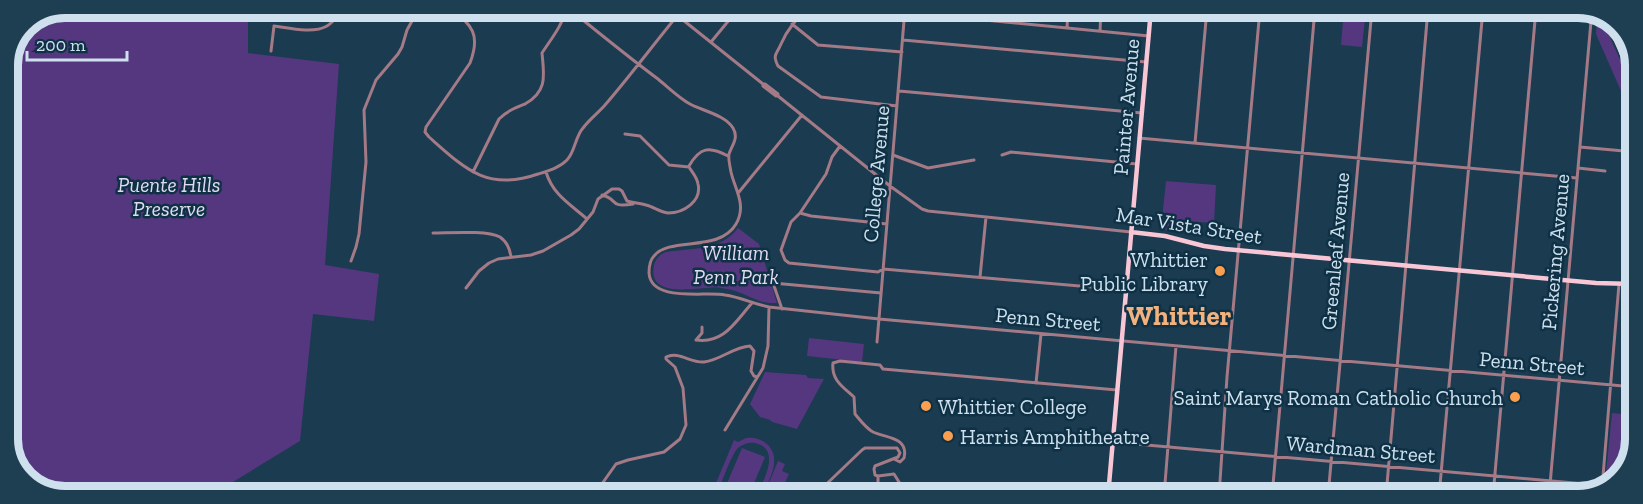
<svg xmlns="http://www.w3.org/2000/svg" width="1643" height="504" font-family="'Zilla Slab',serif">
<rect width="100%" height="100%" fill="#1a3b50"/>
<path fill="#54377f" d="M 65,8 L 232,8 L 248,20 L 248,53 L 339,64 L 325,265 L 379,274 L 374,321 L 313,314 L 300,441 L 228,485 L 217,495 L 50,494 L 20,474 L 8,443 L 8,64 L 25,24 Z
M 1344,9 L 1366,9 L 1362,47 L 1341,45 Z
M 1597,20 L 1604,20 L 1612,42 L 1635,93 L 1635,123 L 1596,34 Z
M 1166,181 L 1216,185 L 1214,223 L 1184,221 L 1179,233 L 1161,229 Z
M 738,228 L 759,244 L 777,303 C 772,303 767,303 763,302 C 750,298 740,291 727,289 C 721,288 715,287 709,288 C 692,288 647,298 654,265 C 656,258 660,254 666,252 C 691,248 721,251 738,228 Z
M 809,338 L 864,344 L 862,362 L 807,356 Z
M 765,372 L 806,375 L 808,378 L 824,379 L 797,429 L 772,422 L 770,420 L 760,417 L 750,404 Z
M 1612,413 L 1634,415 L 1633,454 L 1614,484 L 1605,483 Z
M 746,438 C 754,437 762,439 768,445 C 782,460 769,480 762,495 L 757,495 C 763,481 782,449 755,443 C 749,442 743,444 738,448 C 731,455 721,484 717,495 L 711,495 L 734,440 L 738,442 Z
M 742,448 L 765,457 L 749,495 L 722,495 Z
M 778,461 L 785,464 L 782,471 L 789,474 L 782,489 L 784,490 L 781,495 L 764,495 Z"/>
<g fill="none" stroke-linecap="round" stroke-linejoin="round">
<path stroke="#a37a86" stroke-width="3" d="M 451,8 C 472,26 481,34 470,63 L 426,127 L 425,132 L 429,137 C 464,168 487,192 538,174 C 548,171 559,168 567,160 C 575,152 575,137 583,128 C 589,120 598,113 605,105 C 630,76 653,45 677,16
M 568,8 C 598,32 627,56 658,79 C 668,87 679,98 690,104 C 703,111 725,115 733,128 C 739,138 732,145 729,154 C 728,159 730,166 731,172 C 735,190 747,205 736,224 C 719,253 670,236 654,256 C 650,260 649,267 649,273 C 651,303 706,291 725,295 C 740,297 754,304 769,307 L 879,319 L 1634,387
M 668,8 L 763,84 L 765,84 L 778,94 L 778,96 L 890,186 L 922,209 L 928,211 L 1131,232
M 808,8 C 796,20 788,28 781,44 C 777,54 772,54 778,66 L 821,97 L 897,106
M 953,17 L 1149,36
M 792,24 L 818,45 L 902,52
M 1067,28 L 1068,9
M 1100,31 L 1101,9
M 903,40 L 1146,62
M 711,42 L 739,8
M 271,51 L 274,26 C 289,28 313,34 327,26 C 334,22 339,14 344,8
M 763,84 L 763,86 L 776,96 L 778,96
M 899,91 L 1142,113
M 625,134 L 640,136 L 669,165 L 689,167
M 1139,138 L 1577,178
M 1195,143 L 1207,9
M 840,146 L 832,157 L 826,174 L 800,213 L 791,222 L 781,250 L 785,260 L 789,263 L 878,272 L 883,269 L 1126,290
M 1580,147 L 1635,152
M 893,155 L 928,168 L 974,160
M 1002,155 L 1011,152 L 1137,164
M 689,166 C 700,147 709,146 728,156
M 1578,168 L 1605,171
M 473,172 L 499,119 C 507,111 515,108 525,104 C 548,91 544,75 542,53 C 551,39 563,25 566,8
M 546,172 C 553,195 570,204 587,219
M 739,192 L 802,115
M 602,195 C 619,199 608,208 633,204
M 800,213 L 811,216 L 887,224
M 433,233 C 449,233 487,230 500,237 C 507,242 510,249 511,257
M 351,261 L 356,247 L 359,234 L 366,162 L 364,110 L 376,80 L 398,54 L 402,47 L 407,30 L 412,21 L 423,8
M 980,277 L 986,217
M 466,288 L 479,271 L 489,263 L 498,259 L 531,255 L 543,251 L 571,235 L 579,229 L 593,212 L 598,199 L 612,189 L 619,189 L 622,191 L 627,201 C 633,203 640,203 646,205 C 654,207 660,212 668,213 C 684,213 702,201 698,184 C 697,177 692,172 689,167
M 782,309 L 773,283 L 881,293
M 702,327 L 702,333 L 696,340 C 724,344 735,322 752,303
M 877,342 L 905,9
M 1036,383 L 1041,334
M 725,430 L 763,368 L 768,346 L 769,307
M 1113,442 L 1608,486
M 894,459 L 900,462 L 904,458 C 909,437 886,438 873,432 C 866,428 860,420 855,414 L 854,397 C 843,387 831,380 833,363 L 840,361 L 880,365 L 883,369 L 1117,390
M 878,476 L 894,474 L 899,482 L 898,496
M 1602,488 L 1619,284
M 598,495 L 599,488 L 616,464 L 628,460 L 664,452 L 680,439 L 686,425 L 683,388 L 675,367 L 666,359 L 666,357 C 679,351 690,363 704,362 C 721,360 733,347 750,346 L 754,351 L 751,371 L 754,376 L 757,377
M 808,495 L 809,493 L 813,495
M 815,495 L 862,450 L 865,448 L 897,448 L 900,453 L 898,457 L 875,466 L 874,469 L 875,475 L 878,476 C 878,483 879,491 872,496
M 968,496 L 968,488
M 1164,496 L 1176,346
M 1219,496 L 1227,377 L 1260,9
M 1272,496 L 1315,9
M 1328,496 L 1372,9
M 1386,496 L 1428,9
M 1439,496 L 1483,9
M 1493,496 L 1536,9
M 1549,496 L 1592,10"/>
<path stroke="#f9c6d5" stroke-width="4.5" d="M 1608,20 L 1615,38 L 1635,84
M 1591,21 L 1598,13
M 1131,232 L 1165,236 L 1204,246 L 1225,249 L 1596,283 L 1634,284
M 1108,496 L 1151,9"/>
</g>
<g fill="#fa9f4f" stroke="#0f3145" stroke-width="2">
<circle cx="1220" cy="271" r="6"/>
<circle cx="1515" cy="397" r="6"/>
<circle cx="926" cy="406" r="6"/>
<circle cx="948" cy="436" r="6"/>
</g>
<g text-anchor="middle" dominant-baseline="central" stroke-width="5" stroke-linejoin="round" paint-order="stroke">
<g font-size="21" fill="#cee0ed" stroke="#0f3145">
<text transform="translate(1126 107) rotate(-85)">Painter Avenue</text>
<text transform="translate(876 174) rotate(-85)">College Avenue</text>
<text transform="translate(1189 225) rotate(9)">Mar Vista Street</text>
<text transform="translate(1335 251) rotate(-85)">Greenleaf Avenue</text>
<text transform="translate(1555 252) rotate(-85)">Pickering Avenue</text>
<text transform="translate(1048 319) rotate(5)">Penn Street</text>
<text transform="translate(1532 363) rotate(5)">Penn Street</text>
<text transform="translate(1361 449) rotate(5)">Wardman Street</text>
</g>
<g font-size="21" font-style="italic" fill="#e1dbf0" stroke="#0f3145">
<text x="169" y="184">Puente Hills<tspan x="169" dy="24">Preserve</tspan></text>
<text x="736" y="252">William<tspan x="736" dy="24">Penn Park</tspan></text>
</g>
<g font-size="21" fill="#cee0ed" stroke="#0f3145" text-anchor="end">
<text x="1208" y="259">Whittier<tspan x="1208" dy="24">Public Library</tspan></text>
<text x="1503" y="397">Saint Marys Roman Catholic Church</text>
<text x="938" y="406" text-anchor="start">Whittier College</text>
<text x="960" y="436" text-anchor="start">Harris Amphitheatre</text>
</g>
<g font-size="27" font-weight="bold" fill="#f2b27f" stroke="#0f3145">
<text x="1179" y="316">Whittier</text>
</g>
</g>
<path d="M0 0H1643V504H0ZM65 18H1578A47 47 0 0 1 1625 65V439A47 47 0 0 1 1578 486H65A47 47 0 0 1 18 439V65A47 47 0 0 1 65 18Z" fill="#1e3f52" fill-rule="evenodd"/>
<path fill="none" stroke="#cee0ed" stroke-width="8" d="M65 18H1578A47 47 0 0 1 1625 65V439A47 47 0 0 1 1578 486H65A47 47 0 0 1 18 439V65A47 47 0 0 1 65 18Z"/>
<path d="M27 51v9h100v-9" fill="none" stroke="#cee0ed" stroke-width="3"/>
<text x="36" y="51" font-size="18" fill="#cee0ed" stroke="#0f3145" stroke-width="4.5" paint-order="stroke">200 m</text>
</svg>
